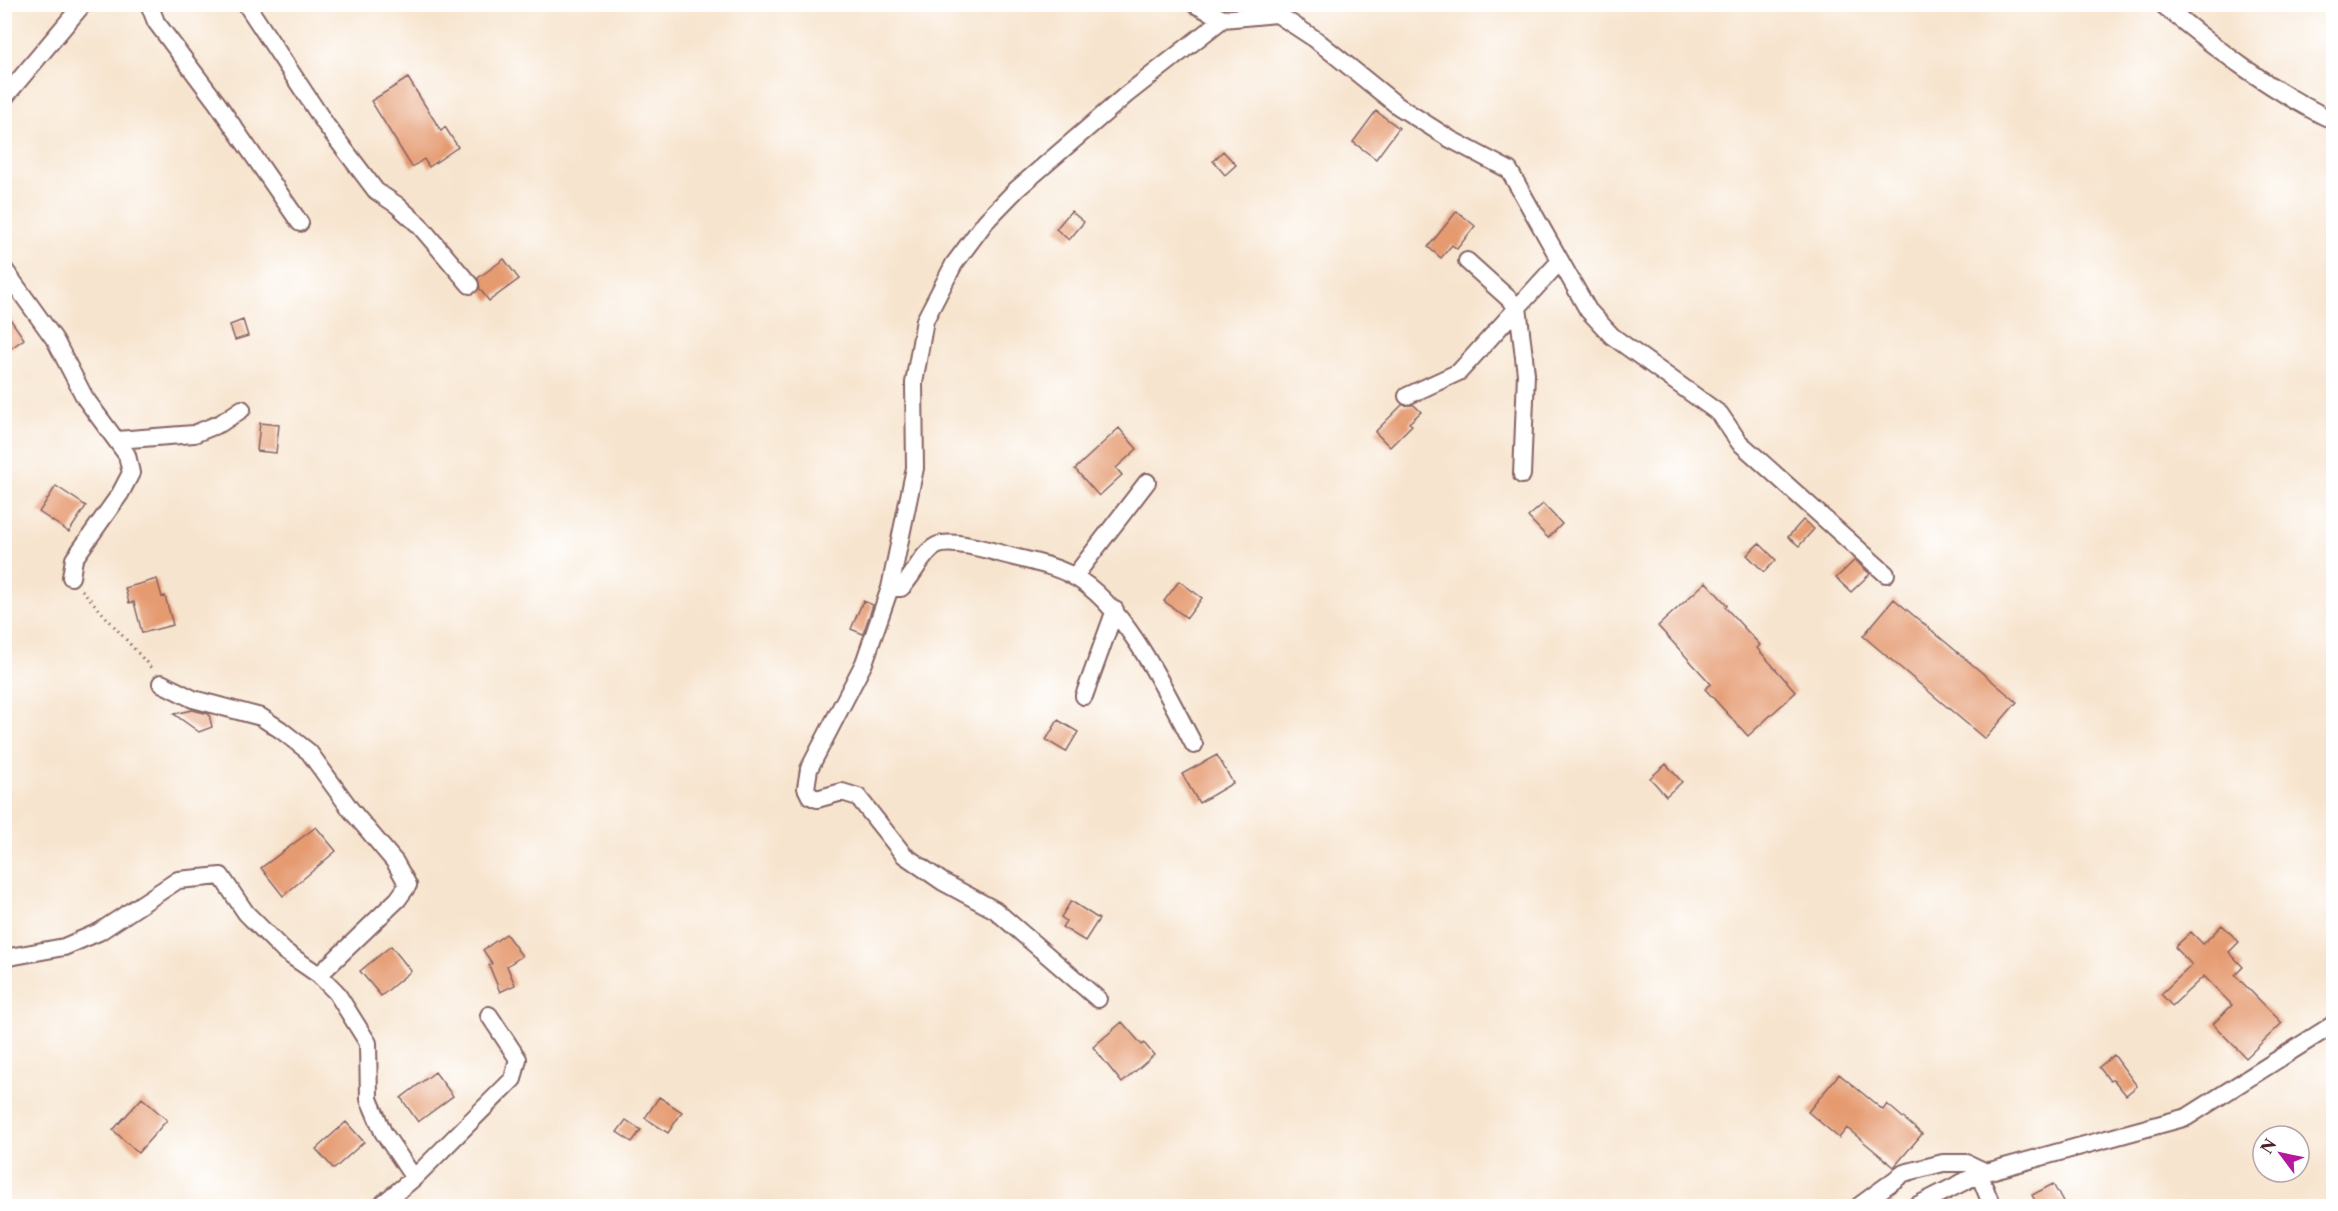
<svg xmlns="http://www.w3.org/2000/svg" width="2338" height="1211" font-family="'Libre Caslon Text',serif">
<rect width="100%" height="100%" fill="#fff"/>
<filter id="ink" filterUnits="userSpaceOnUse"><feTurbulence type="fractalNoise" baseFrequency=".0167" numOctaves="2"/><feDisplacementMap in="SourceGraphic" scale="12" xChannelSelector="R" yChannelSelector="G"/><feConvolveMatrix kernelMatrix="1 2 1 2 8 2 1 2 1" color-interpolation-filters="sRGB"/></filter>
<filter id="wash" filterUnits="userSpaceOnUse"><feTurbulence type="fractalNoise" baseFrequency=".008" numOctaves="4" result="noise"/><feDisplacementMap in="SourceGraphic" scale="24" xChannelSelector="R" yChannelSelector="G"/><feGaussianBlur stdDeviation="1.35" result="paint"/><feColorMatrix in="noise" values="0 0 0 0 0 0 0 0 0 0 0 0 0 0 0 0 0 1.4 0 .05"/><feComposite in="paint" operator="in"/></filter>
<g filter="url(#wash)">
<rect width="100%" height="100%" fill="#f7e4ce"/>
<g id="blocks">
<path fill="#e59a6f" d="M 408,78 L 441,131 L 445,127 L 458,147 L 429,167 L 424,159 L 412,167 L 371,101 Z
M 1376,111 L 1399,128 L 1376,159 L 1353,142 Z
M 1223,151 L 1236,165 L 1225,175 L 1213,161 Z
M 1071,211 L 1084,222 L 1069,240 L 1056,229 Z
M 1457,211 L 1475,226 L 1457,249 L 1452,245 L 1441,258 L 1428,247 Z
M 504,259 L 519,279 L 489,301 L 480,289 L 478,278 Z
M 4,310 L 24,339 L 10,349 L 4,341 Z
M 243,320 L 248,336 L 235,340 L 230,325 Z
M 1402,405 L 1414,405 L 1421,412 L 1409,423 L 1412,425 L 1390,447 L 1375,432 Z
M 260,423 L 279,425 L 276,453 L 257,451 Z
M 1119,428 L 1137,449 L 1116,468 L 1122,475 L 1099,496 L 1075,469 Z
M 56,486 L 86,506 L 69,532 L 39,512 Z
M 1543,504 L 1562,524 L 1548,538 L 1528,517 Z
M 1803,520 L 1814,529 L 1799,546 L 1788,537 Z
M 1759,543 L 1776,560 L 1764,572 L 1747,555 Z
M 1855,560 L 1870,574 L 1851,592 L 1836,578 Z
M 157,579 L 162,597 L 165,596 L 173,625 L 142,633 L 134,602 L 129,603 L 125,588 Z
M 1179,581 L 1202,598 L 1187,618 L 1164,601 Z
M 1706,582 L 1727,605 L 1725,607 L 1760,645 L 1757,648 L 1796,692 L 1748,736 L 1705,689 L 1711,684 L 1658,626 Z
M 1894,599 L 2017,702 L 1985,739 L 1863,636 Z
M 863,601 L 873,605 L 863,634 L 851,629 Z
M 192,710 L 209,714 L 212,727 L 199,732 L 174,714 Z
M 1058,720 L 1078,732 L 1066,752 L 1046,740 Z
M 1217,755 L 1233,783 L 1199,803 L 1182,774 Z
M 1666,764 L 1682,782 L 1666,796 L 1650,778 Z
M 316,827 L 336,851 L 283,896 L 261,868 Z
M 1071,901 L 1099,919 L 1085,941 L 1062,927 L 1066,921 L 1061,917 Z
M 2222,925 L 2239,942 L 2229,952 L 2243,967 L 2235,975 L 2282,1023 L 2246,1058 L 2213,1024 L 2232,1005 L 2204,976 L 2172,1006 L 2161,994 L 2192,965 L 2175,947 L 2191,932 L 2203,944 Z
M 506,934 L 522,956 L 507,966 L 515,985 L 500,992 L 489,965 L 492,963 L 483,950 Z
M 391,946 L 411,971 L 381,996 L 360,971 Z
M 1122,1022 L 1142,1045 L 1144,1043 L 1154,1055 L 1122,1083 L 1093,1047 Z
M 2114,1055 L 2137,1086 L 2126,1095 L 2113,1079 L 2110,1081 L 2099,1067 Z
M 435,1072 L 453,1096 L 418,1122 L 401,1098 Z
M 1839,1074 L 1883,1110 L 1887,1104 L 1922,1134 L 1894,1167 L 1847,1128 L 1839,1138 L 1808,1112 Z
M 659,1097 L 682,1112 L 668,1133 L 645,1118 Z
M 142,1098 L 167,1120 L 138,1153 L 113,1130 Z
M 626,1120 L 641,1130 L 632,1142 L 617,1132 Z
M 346,1122 L 364,1142 L 334,1169 L 316,1149 Z
M 2053,1184 L 2065,1206 L 2038,1206 L 2032,1195 Z"/>
</g>
</g>
<g filter="url(#ink)">
<use href="#blocks" fill-opacity="0" stroke="#876464" stroke-width="1.5"/>
<g fill="none" stroke-linecap="round" stroke-linejoin="round">
<g stroke="#876464" stroke-width="20">
<path id="street" d="M 149,4 L 156,22 L 217,103 L 300,223
M 246,4 L 326,125 L 376,191 L 397,205 L 419,225 L 470,285
M 1194,4 L 1223,19 L 1277,14 L 1315,39 L 1398,106 L 1450,139 L 1509,170 L 1588,310 L 1612,336 L 1720,414 L 1739,442 L 1886,574
M 2162,4 C 2215,48 2271,91 2334,121
M 4,98 L 83,4
M 1467,261 L 1518,307 L 1526,374 L 1522,475
M 4,269 L 55,340 L 85,398 L 127,455 L 131,473 L 120,494 L 74,559 L 71,577
M 1407,396 L 1459,372 L 1560,261
M 117,440 L 194,434 L 221,423 L 242,409
M 1074,577 L 1147,482
M 890,588 L 901,588 C 914,576 921,554 936,546 C 950,539 984,549 999,553 C 1023,560 1051,564 1073,576 C 1126,605 1166,692 1194,745
M 161,683 L 193,699 L 261,717 L 281,730 L 309,752 L 351,810 L 395,862 L 408,885 L 398,899 L 319,975
M 1084,696 L 1115,610
M 4,958 L 64,947 L 99,932 L 178,880 L 221,876 L 246,913 L 284,951 L 319,975 L 336,992 L 368,1043 L 369,1099 L 383,1132 L 414,1178 L 380,1206
M 1098,999 L 995,910 L 943,882 L 904,855 L 858,797 L 842,792 L 817,799 L 810,796 L 806,788 L 809,769 L 864,663 L 890,588 L 915,468 L 914,383 L 925,320 L 954,264 L 986,221 L 1017,189 L 1126,95 L 1223,19
M 1979,1174 L 1992,1206
M 414,1178 L 513,1079 L 518,1059 L 489,1015
M 1859,1206 L 1904,1173 L 1943,1163 L 1967,1163 L 1986,1172
M 1916,1206 L 1979,1174 L 2187,1117 L 2334,1024"/>
</g>
<path stroke="#876464" stroke-width="3" stroke-dasharray="1.5 4.5" stroke-linecap="butt" d="M 82,590 L 153,670"/>
<use href="#street" stroke="#fff" stroke-width="16"/>
</g>
</g>
<rect width="2338" height="1211" fill="none" stroke="#fff" stroke-width="24"/>
<g transform="translate(2281 1154) rotate(302)"><circle r="28" fill="#ffffff" stroke="#b7a5aa" stroke-width="1.5"/>
<path d="M0-4.5L10 22L0 15L-10 22Z" fill="#b5179e"/>
<text y="-9" font-size="16" font-weight="bold" text-anchor="middle" fill="#4a1f2b">N</text>
</g>
</svg>
